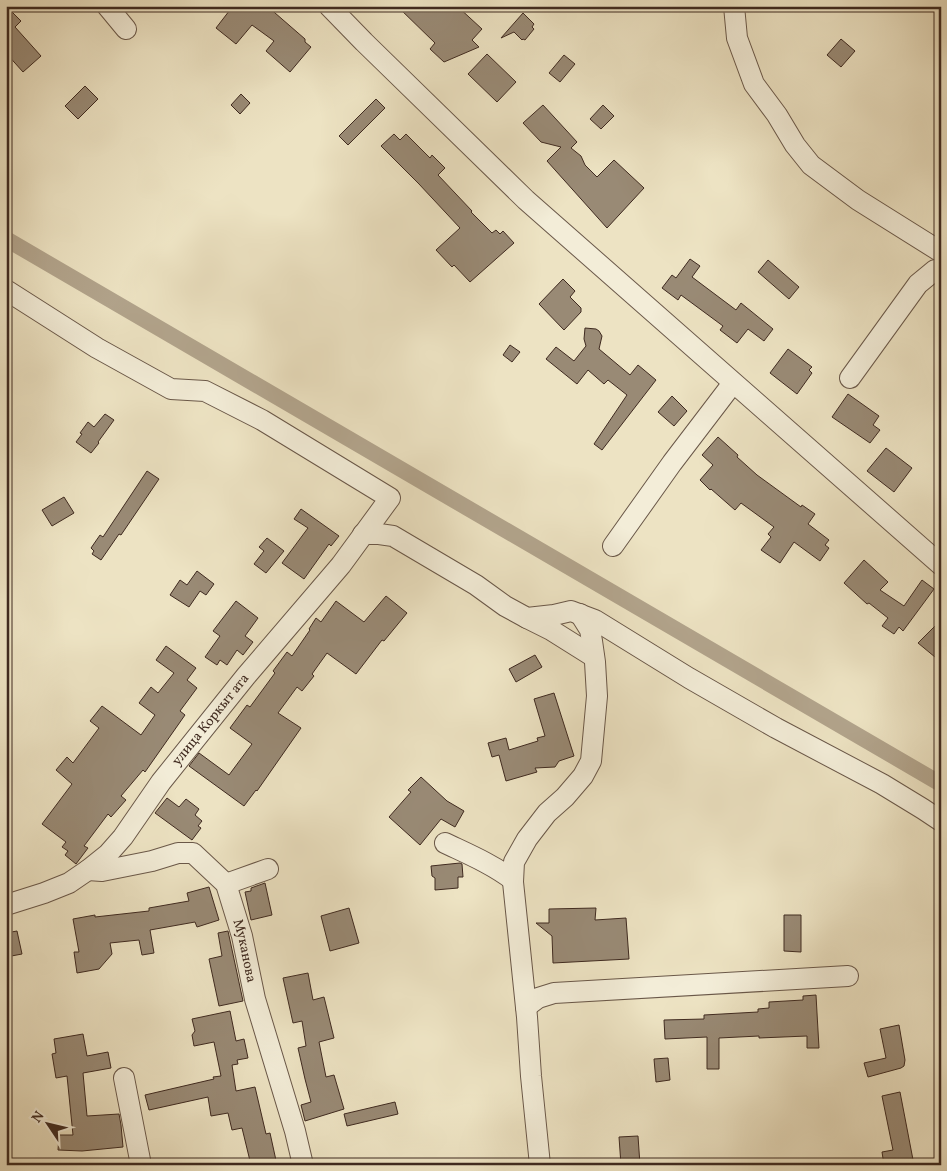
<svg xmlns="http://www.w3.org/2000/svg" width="947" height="1171" font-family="Vollkorn,serif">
<rect width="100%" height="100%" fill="#ede3c3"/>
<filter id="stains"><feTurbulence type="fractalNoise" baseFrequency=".004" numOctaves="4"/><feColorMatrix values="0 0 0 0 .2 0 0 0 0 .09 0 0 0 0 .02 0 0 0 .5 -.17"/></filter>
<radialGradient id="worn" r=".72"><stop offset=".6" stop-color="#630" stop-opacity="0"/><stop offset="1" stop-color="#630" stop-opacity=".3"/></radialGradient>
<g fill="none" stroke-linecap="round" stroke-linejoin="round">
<path stroke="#b2a48c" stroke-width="16" d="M 6,239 L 941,784"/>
</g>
<path fill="#998a75" stroke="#3f2a20" d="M 6,6 L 21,21 L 15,27 L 41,56 L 23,72 L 6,53 Z
M 233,6 L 267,6 L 305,39 L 305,42 L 311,47 L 290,72 L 266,51 L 274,41 L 252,25 L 236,44 L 216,28 Z
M 397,6 L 457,6 L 482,29 L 472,40 L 479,47 L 444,62 L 430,49 L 435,43 Z
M 523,13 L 534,24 L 532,27 L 534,29 L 525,40 L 523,39 L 522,40 L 514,32 L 501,38 Z
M 841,39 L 855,51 L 841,67 L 827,55 Z
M 487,54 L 516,82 L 497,102 L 468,74 Z
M 564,55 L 575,64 L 560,82 L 549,73 Z
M 85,86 L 98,99 L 78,119 L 65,106 Z
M 241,94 L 250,103 L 240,114 L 231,105 Z
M 376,99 L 385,108 L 348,145 L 339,136 Z
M 543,105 L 577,142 L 571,148 L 581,156 L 585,165 L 597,177 L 614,160 L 644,188 L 607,228 L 547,161 L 561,147 L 541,142 L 523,123 Z
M 603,105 L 614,116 L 601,129 L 590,119 Z
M 394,134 L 400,140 L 406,134 L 430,158 L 432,155 L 445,168 L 438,175 L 472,211 L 471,212 L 492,233 L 496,230 L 500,234 L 503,231 L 514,243 L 470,282 L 454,265 L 452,267 L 436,250 L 460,228 L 419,184 L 381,146 Z
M 690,259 L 700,266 L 692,277 L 736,310 L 741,303 L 773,329 L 764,341 L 748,329 L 737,343 L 720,330 L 723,326 L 681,295 L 678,300 L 662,288 L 672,275 L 676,278 Z
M 768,260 L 799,287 L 789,299 L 758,272 Z
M 563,279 L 575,291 L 570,297 L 581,308 L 581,312 L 564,330 L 539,304 Z
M 585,328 L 596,329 L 599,331 L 602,336 L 599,349 L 630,375 L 638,365 L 656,380 L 602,450 L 594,444 L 627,395 L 608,380 L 604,384 L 588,370 L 577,384 L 546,359 L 556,347 L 574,361 L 586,346 L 584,339 Z
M 510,345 L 520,352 L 512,362 L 503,355 Z
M 788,349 L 812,367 L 809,370 L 812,373 L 797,394 L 770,373 Z
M 848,394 L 879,416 L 873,425 L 880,430 L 870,443 L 832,417 Z
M 672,396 L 687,411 L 674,426 L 658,412 Z
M 105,414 L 114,420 L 98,442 L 99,443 L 91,453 L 76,442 L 82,434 L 80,433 L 88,422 L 94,427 Z
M 718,437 L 738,455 L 737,457 L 757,475 L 801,507 L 802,505 L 815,514 L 808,524 L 829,540 L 825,545 L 829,548 L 820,561 L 794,542 L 780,563 L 761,550 L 771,537 L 768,534 L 774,527 L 741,503 L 735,510 L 711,489 L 710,490 L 700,480 L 713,465 L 702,455 Z
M 886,448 L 912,468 L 894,492 L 867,471 Z
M 147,471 L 159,479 L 121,535 L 119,534 L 101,560 L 92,554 L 94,551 L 91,548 L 100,535 L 103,537 Z
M 64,497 L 74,513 L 52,526 L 42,510 Z
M 301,509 L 339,536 L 331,546 L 329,544 L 304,579 L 282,563 L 308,528 L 294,519 Z
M 267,538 L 284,551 L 266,573 L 254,564 L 264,551 L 259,547 Z
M 864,560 L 888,582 L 880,590 L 904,606 L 922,580 L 934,589 L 903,631 L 899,627 L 894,634 L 882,626 L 888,618 L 869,603 L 867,604 L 844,583 Z
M 197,571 L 214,584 L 206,595 L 200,591 L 189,607 L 170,595 L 180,580 L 187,585 Z
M 386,596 L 407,613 L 384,641 L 382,640 L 356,674 L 327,653 L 312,674 L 314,676 L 302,691 L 297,687 L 278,713 L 301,728 L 257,791 L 256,790 L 244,806 L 189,766 L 199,753 L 229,775 L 252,744 L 230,728 L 247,705 L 250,707 L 275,673 L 273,671 L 287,652 L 292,656 L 310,630 L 309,629 L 316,618 L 321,622 L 336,601 L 364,622 Z
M 236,601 L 258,618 L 245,636 L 253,642 L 243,655 L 237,650 L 227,665 L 220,660 L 217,665 L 205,657 L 220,636 L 213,631 Z
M 941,620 L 941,662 L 918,643 Z
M 166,646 L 196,668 L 187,680 L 197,688 L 180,711 L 185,715 L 145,772 L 143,770 L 121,796 L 126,800 L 111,817 L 108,814 L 84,846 L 88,848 L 76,864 L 65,855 L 68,851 L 62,847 L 66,842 L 42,824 L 72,784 L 56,770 L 67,757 L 73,763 L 99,728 L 90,721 L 102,706 L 141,735 L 155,715 L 139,703 L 151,687 L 158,693 L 174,673 L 156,660 Z
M 535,655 L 542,667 L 516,682 L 509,669 Z
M 554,693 L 574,756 L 559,761 L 555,767 L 535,768 L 537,772 L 506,781 L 499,755 L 492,757 L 488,743 L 506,738 L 509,750 L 538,741 L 537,738 L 545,736 L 534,699 Z
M 421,777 L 447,801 L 464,811 L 455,827 L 441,819 L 420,845 L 389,817 L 411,792 L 408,790 Z
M 167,798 L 179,807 L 186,799 L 199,809 L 195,815 L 202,821 L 198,826 L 201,828 L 192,840 L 155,813 Z
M 460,863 L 462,864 L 463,877 L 458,877 L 458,888 L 435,890 L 435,878 L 432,876 L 431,866 Z
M 265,883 L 272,915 L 251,920 L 245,892 L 251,891 L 251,888 Z
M 209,887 L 219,920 L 197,927 L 195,922 L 150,930 L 154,953 L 142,955 L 139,940 L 110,943 L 112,954 L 99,969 L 77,973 L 74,952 L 79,952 L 73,919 L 95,915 L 95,917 L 149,911 L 149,908 L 189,901 L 187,893 Z
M 349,908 L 359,943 L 330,951 L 321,916 Z
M 596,908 L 595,920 L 626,918 L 629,959 L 553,963 L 552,936 L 536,923 L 549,923 L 549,909 Z
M 784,915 L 801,915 L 801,952 L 784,951 Z
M 17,931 L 22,954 L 6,957 L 6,933 Z
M 228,931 L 243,1001 L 219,1006 L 209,959 L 222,956 L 218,933 Z
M 308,973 L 313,1000 L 324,997 L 334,1038 L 319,1042 L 326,1077 L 334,1075 L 344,1109 L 305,1121 L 301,1105 L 311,1102 L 305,1079 L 298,1048 L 306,1046 L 302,1021 L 293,1023 L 283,978 Z
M 816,995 L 819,1048 L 807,1048 L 807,1036 L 759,1038 L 759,1036 L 719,1038 L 719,1069 L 707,1069 L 707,1037 L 665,1039 L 664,1020 L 704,1019 L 704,1015 L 758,1012 L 758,1009 L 769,1008 L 769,1002 L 803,1000 L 803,996 Z
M 230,1011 L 236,1041 L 244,1039 L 248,1058 L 237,1060 L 238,1064 L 232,1065 L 236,1091 L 255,1087 L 266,1134 L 270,1133 L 277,1165 L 251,1165 L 242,1128 L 232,1130 L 228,1113 L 211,1116 L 208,1097 L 149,1110 L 145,1095 L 214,1079 L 213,1077 L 221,1076 L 214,1042 L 194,1046 L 192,1035 L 195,1031 L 192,1019 Z
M 899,1025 L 905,1060 L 904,1066 L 901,1068 L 868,1077 L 864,1063 L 886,1058 L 880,1029 Z
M 83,1034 L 87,1056 L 108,1052 L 111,1068 L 83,1073 L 87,1116 L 119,1114 L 121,1125 L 123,1147 L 82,1151 L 58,1150 L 59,1135 L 73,1135 L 67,1076 L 56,1078 L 52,1054 L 56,1053 L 54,1039 Z
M 668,1058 L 670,1080 L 656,1082 L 654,1059 Z
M 900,1092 L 914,1165 L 884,1165 L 882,1152 L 893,1150 L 882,1096 Z
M 395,1102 L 398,1114 L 347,1126 L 344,1114 Z
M 638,1136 L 640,1165 L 621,1165 L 619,1137 Z"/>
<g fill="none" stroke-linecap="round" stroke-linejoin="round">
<g stroke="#6a5849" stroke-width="22">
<g id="minor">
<path d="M 107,6 L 126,29"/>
<path d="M 329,6 L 364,42 L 526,200 L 941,565"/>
<path d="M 734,6 L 737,38 L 754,84 L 777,115 L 795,145 L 811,165 L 858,200 L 941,252"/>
<path d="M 6,290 L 97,348 L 171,389 L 205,391 L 262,420 L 390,498 L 341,565 L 246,676 L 161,782 L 123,837 L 108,854 L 88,870 L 69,883 L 44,893 L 6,905"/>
<path d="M 850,378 L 918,284 L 935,270 L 941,269"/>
<path d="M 363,534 L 379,534 L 393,536 L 476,585 L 505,606 L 527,618 L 554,615 L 571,611 L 595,620 L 689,678 L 776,728 L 882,784 L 923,809 L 941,821"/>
<path d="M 613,546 L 672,463 L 733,383"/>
<path d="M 527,618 L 551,630 L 594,657"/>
<path d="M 445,843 C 468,854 492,864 513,880"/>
<path id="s1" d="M 88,870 L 102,871 L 152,861 L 178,853 L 193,853 L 226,884 L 242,936 L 255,999 L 295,1131 L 303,1165"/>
<path d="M 226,884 L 268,869"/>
<path d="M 526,1007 L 538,998 L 554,993 L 848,976"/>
<path d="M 124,1078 L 141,1165"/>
<path d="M 540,1165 L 531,1076 L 527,1017 L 513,882 L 514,862 L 527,839 L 547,813 L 565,797 L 583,776 L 591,761 L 597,696 L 595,662 L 592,641 L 590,630 L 580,614"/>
</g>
</g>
<use href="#minor" stroke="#f3edd8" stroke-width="20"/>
</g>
<g text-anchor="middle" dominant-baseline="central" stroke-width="4.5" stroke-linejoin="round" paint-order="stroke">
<g font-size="14" fill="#3f2a20" stroke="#f3edd8">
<text transform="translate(211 720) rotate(-51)">улица Коркыт ата</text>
<text stroke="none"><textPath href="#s1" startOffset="222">Муканова</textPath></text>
</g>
</g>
<rect width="947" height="1171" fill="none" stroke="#ede3c3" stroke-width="25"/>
<rect x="8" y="8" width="932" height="1156" fill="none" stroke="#3f2a20" stroke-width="2.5"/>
<rect x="12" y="12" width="922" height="1146" fill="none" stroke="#3f2a20"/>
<g transform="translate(48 1124) rotate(305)" stroke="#f3edd8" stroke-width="4" paint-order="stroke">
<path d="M0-4L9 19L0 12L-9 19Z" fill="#3f2a20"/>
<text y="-8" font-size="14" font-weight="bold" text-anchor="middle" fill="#3f2a20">N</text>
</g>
<rect width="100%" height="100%" filter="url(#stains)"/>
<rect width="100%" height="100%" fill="url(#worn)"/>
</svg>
